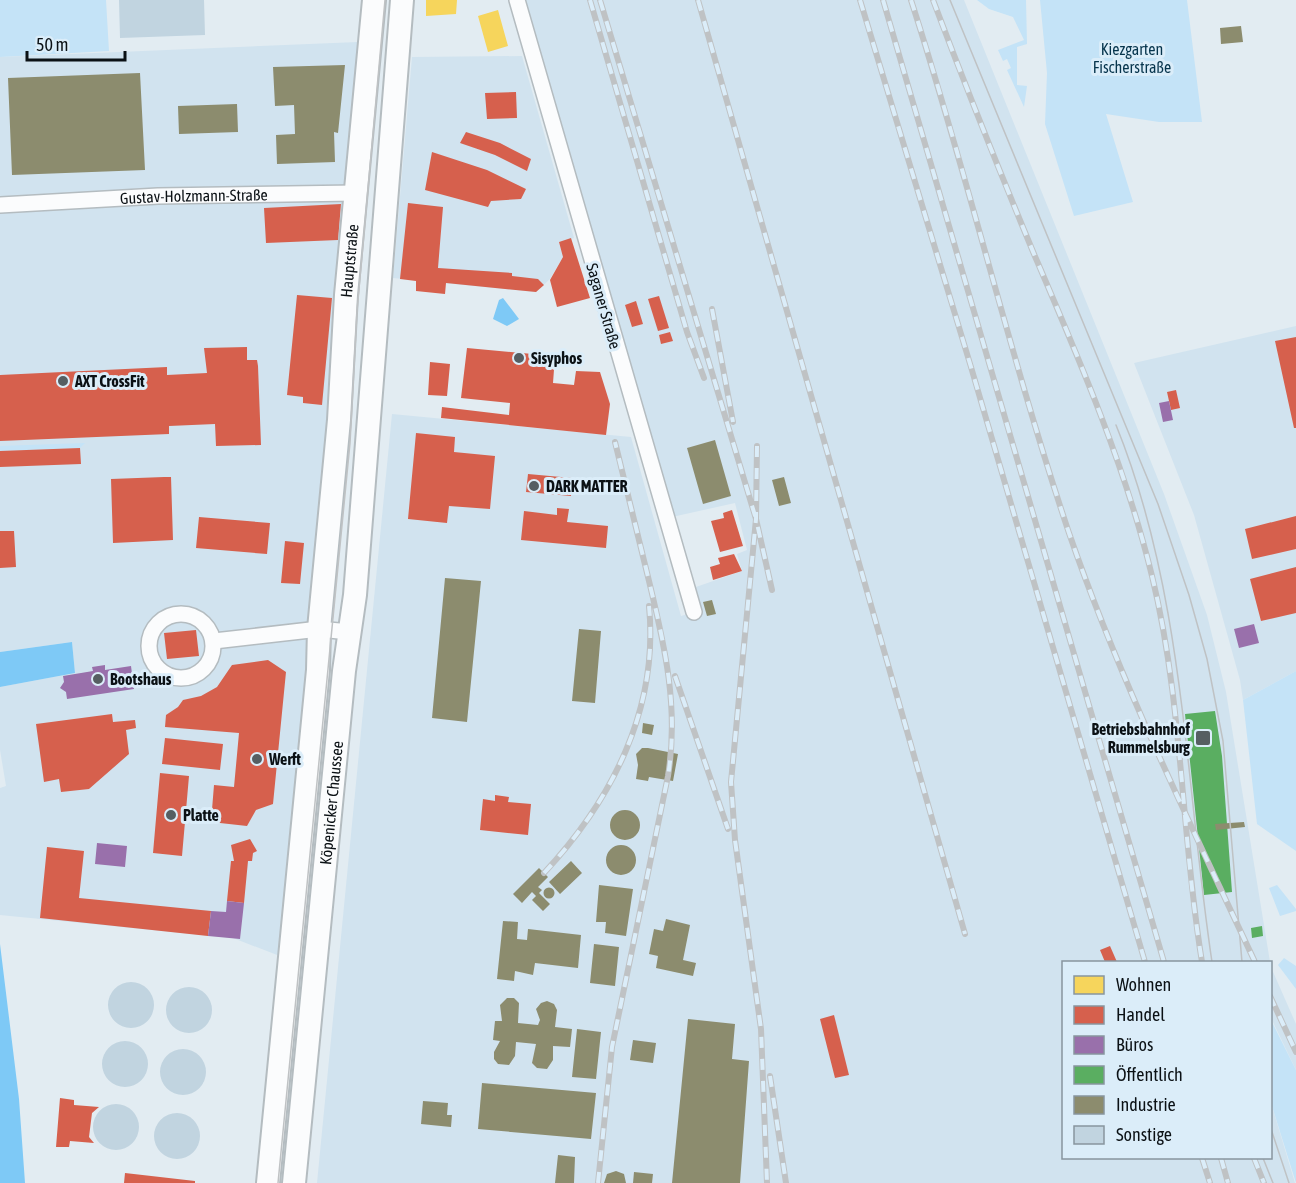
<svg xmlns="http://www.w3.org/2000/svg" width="1296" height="1183" font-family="'Asap Condensed',sans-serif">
<rect width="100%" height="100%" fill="#e2ecf2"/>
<path fill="#d1e3ef" d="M 524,0 L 964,0 L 1164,494 L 1207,615 L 1226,692 L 1270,962 L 1064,962 L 1064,1158 L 1270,1158 L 1271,1103 L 1295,1183 L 317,1183 L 392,414 L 631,437 L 681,616 L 699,611 L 693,588 L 742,571 L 737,554 L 747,550 L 735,503 L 672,517 Z
M 358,42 L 345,173 L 356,193 L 290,960 L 233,938 L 0,915 L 0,788 L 6,786 L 0,750 L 0,687 L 75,673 L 72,642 L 0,652 L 0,57 Z
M 522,56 L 574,238 L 559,242 L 563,257 L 550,279 L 536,292 L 393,278 L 412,57 Z
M 1296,326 L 1296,671 L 1243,700 L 1240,680 L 1194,515 L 1134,363 Z
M 1270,965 L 1296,1024 L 1296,1070 L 1271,1018 Z"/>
<path fill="#c4e3f7" d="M 0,0 L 106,0 L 109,51 L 0,57 Z
M 977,0 L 1026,0 L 1027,44 L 1017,47 L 1017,85 L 1027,86 L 1024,107 L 1007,70 L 1011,68 L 1007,59 L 1003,61 L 998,50 L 1024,40 L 1013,17 L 989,9 Z
M 1040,0 L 1187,0 L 1202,122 L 1159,122 L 1106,114 L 1133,202 L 1074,216 L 1045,124 L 1047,73 Z
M 85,443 L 80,448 L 0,451 L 0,446 Z
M 1296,671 L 1296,851 L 1257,824 L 1243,700 Z
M 1277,885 L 1296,909 L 1296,911 L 1280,916 L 1269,888 Z
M 1284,958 L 1296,966 L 1296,989 L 1278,965 Z
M 1270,1018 L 1296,1070 L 1296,1183 L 1271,1103 Z"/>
<path fill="#7ec9f6" d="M 503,298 L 519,319 L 507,326 L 493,319 L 499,300 Z
M 72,642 L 75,673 L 0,687 L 0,652 Z
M 0,944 L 19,1099 L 25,1183 L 0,1183 Z"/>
<path fill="#f6d55c" d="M 426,0 L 457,0 L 456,14 L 426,16 Z
M 498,10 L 508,46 L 488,52 L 478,16 Z"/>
<path fill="#d6604d" d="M 516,92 L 517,118 L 487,119 L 485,93 Z
M 466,132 L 500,143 L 531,159 L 527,171 L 495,155 L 460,143 Z
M 432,152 L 487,170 L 526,189 L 521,199 L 491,201 L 488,207 L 425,190 Z
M 408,203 L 443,207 L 438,268 L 512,273 L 512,276 L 538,279 L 544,285 L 536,292 L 446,283 L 445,294 L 416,291 L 416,281 L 400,279 Z
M 341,204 L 338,240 L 266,243 L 264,208 Z
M 571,238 L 590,298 L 557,307 L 550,280 L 563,257 L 559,242 Z
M 297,295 L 332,298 L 322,405 L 303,403 L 303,397 L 287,395 Z
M 659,296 L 669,328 L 658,331 L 648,299 Z
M 636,301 L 643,324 L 632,327 L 625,305 Z
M 670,332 L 673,341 L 661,344 L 659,335 Z
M 1296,337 L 1296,428 L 1294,428 L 1275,341 Z
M 247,347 L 247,360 L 257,360 L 258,366 L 261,445 L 216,446 L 215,424 L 169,426 L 169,434 L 0,441 L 0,375 L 167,367 L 167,375 L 207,373 L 204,348 Z
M 467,348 L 555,356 L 553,383 L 574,385 L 576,371 L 600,372 L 610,404 L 606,435 L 441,418 L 442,407 L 509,415 L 510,403 L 461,398 Z
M 430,362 L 450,364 L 447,396 L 428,395 Z
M 1176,390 L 1180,408 L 1171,410 L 1167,392 Z
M 416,433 L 455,437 L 454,452 L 495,456 L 490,509 L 449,506 L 447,523 L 408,519 Z
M 80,448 L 81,464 L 0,467 L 0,451 Z
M 528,474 L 572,478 L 571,496 L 526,492 Z
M 164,477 L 171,477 L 173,540 L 113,543 L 111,479 Z
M 557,508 L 569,509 L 567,522 L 608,526 L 606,548 L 521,540 L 524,511 L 557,515 Z
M 732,510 L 743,546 L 720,552 L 711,521 L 724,518 L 723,513 Z
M 1296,516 L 1296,549 L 1252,559 L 1245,529 Z
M 199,517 L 270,523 L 267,554 L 196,548 Z
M 0,531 L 14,531 L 16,567 L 0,568 Z
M 285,541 L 304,543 L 300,584 L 281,583 Z
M 734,554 L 742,571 L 713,580 L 710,567 L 720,564 L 718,558 Z
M 1296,567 L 1296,613 L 1261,621 L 1250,579 Z
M 196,630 L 199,656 L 167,659 L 164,633 Z
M 268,660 L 286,672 L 273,804 L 256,810 L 247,826 L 211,822 L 214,785 L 234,787 L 239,733 L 165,727 L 166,715 L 178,707 L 183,700 L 201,696 L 217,687 L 232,665 Z
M 112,714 L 113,722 L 135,720 L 136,728 L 126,730 L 129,754 L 89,789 L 61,792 L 59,779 L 44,782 L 36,724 Z
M 165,738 L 223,744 L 220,770 L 162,764 Z
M 160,773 L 189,776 L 182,856 L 153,853 Z
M 495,795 L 509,797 L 508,802 L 531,804 L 528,835 L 480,830 L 483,799 L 495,801 Z
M 250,839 L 257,851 L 253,853 L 252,861 L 248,861 L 244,903 L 227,901 L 231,861 L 234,861 L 231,845 Z
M 47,847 L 84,851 L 79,898 L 211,911 L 208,936 L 40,918 Z
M 1110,946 L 1117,962 L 1105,962 L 1100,950 Z
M 834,1015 L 849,1075 L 835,1078 L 820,1019 Z
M 60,1098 L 74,1100 L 74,1105 L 99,1107 L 92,1113 L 89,1137 L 94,1143 L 70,1141 L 69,1147 L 56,1147 Z
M 125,1173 L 195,1181 L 195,1183 L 124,1183 Z"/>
<path fill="#9970ab" d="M 1169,401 L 1173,420 L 1163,422 L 1159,403 Z
M 1254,624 L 1259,643 L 1239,648 L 1234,629 Z
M 105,665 L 105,670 L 131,666 L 134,689 L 67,699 L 66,692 L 60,688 L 64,682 L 63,676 L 93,671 L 92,667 Z
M 97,843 L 127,846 L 125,867 L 95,864 Z
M 227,901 L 244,903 L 240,939 L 208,936 L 211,911 L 226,912 Z"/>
<path fill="#5aae61" d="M 1215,711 L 1222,756 L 1232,892 L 1204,895 L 1185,714 Z
M 1262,926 L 1263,936 L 1252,938 L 1251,928 Z"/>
<path fill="#8c8c6e" d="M 1241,26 L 1243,42 L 1221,44 L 1220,28 Z
M 345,65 L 338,133 L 334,132 L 335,162 L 277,164 L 276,135 L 295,134 L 294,105 L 275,106 L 273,67 Z
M 140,73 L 145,170 L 12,175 L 8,78 Z
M 237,104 L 238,132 L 179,134 L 178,106 Z
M 715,440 L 731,496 L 703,504 L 687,448 Z
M 784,477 L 791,503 L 779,506 L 772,480 Z
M 445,578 L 481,581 L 467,722 L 432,718 Z
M 712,600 L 716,614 L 707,616 L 703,602 Z
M 579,629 L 601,631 L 595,703 L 572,701 Z
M 643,723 L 654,725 L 652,735 L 642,733 Z
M 648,748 L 678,754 L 673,781 L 649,777 L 648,781 L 636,779 L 638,765 L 636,754 L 642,748 Z
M610 825a15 15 0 1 1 30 0a15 15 0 1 1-30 0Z
M 1244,822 L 1245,827 L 1216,830 L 1215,824 Z
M606 860a15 15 0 1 1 30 0a15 15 0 1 1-30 0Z
M 571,861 L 582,873 L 560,894 L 549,882 Z
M 539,868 L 548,877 L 538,887 L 542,890 L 539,893 L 550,904 L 543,911 L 532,900 L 536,896 L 532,892 L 522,903 L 513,894 Z
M 599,885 L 633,889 L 626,936 L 605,933 L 606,922 L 596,922 Z
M543.5 893a5.5 5.5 0 1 1 11 0a5.5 5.5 0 1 1-11 0Z
M 666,919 L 690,925 L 683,960 L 696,963 L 693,976 L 656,968 L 658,956 L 649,954 L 654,929 L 663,931 Z
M 503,921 L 518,922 L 517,939 L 527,940 L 528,929 L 581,935 L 578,968 L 535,963 L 533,975 L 515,971 L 514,981 L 497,979 Z
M 594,944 L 619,947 L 615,986 L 590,983 Z
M 507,998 L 514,998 L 519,1003 L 518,1023 L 538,1025 L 540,1020 L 536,1009 L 541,1003 L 547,1001 L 554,1004 L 557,1010 L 555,1027 L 572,1029 L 570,1047 L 553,1046 L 553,1060 L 547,1069 L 537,1068 L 532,1063 L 536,1044 L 516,1042 L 515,1056 L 509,1065 L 498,1064 L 494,1059 L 494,1052 L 500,1041 L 493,1040 L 495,1021 L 502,1021 L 500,1005 Z
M 688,1019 L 735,1024 L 732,1059 L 749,1061 L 740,1183 L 672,1183 Z
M 577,1029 L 601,1032 L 596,1079 L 572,1077 Z
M 633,1040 L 656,1043 L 653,1063 L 630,1060 Z
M 482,1083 L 596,1093 L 591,1139 L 478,1129 Z
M 423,1101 L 448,1103 L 447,1115 L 452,1115 L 451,1127 L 421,1124 Z
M 558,1155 L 575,1157 L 574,1183 L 555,1183 Z
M 616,1171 L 624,1174 L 626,1183 L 604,1183 L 607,1174 Z
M 634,1172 L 653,1174 L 652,1183 L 633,1183 Z"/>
<path fill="#c1d4e0" d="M 119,0 L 204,0 L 205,35 L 120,38 Z
M108 1005a23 23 0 1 1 46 0a23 23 0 1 1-46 0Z
M166 1010a23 23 0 1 1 46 0a23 23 0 1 1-46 0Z
M102 1064a23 23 0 1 1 46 0a23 23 0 1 1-46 0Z
M160 1072a23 23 0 1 1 46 0a23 23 0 1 1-46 0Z
M93 1127a23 23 0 1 1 46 0a23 23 0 1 1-46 0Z
M154 1136a23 23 0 1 1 46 0a23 23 0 1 1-46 0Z"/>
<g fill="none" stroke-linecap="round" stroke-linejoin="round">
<g stroke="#b4bcc0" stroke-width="18">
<g id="street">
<path d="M 517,0 L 694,612"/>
<path id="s1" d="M 0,205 L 158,196 L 356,193"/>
<circle cx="181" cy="646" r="32"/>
<path d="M 214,641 L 319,629 L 349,632"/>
</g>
</g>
<g stroke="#b4bcc0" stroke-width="26">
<g id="secondary">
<path id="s2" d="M 268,1183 L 318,670 L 319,629 L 339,420 L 346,295 L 374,0"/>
<path id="s3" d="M 294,1183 L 344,671 L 355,595 L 402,0"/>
</g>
</g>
<use href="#street" stroke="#fbfcfd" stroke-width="15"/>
<use href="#secondary" stroke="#fbfcfd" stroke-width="22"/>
<path stroke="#bfc2c4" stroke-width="1.5" d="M 950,0 L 1158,504 L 1189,595 L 1207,659 L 1223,741 L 1242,962
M 1116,425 C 1185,595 1185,783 1212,962
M 1270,1126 L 1289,1183
M 1263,1158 L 1273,1183
M 278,1183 L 350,443 L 357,311 L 385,0"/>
<g stroke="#bfc2c4" stroke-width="6">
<path id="rail" d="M 590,0 L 687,332 L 704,378
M 600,0 L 756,519 L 772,590
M 698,0 L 965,934
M 860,0 L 971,367 L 1145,962
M 883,0 L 1164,962
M 911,0 C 968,176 1010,357 1069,533 C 1120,681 1189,821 1255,962
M 933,0 C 965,85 999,170 1034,254 C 1079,359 1125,465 1152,576 C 1183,703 1181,835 1202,962
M 712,309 L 733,422
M 757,446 L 756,519 L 731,782 L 735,840 L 761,1029 L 767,1183
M 675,676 L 728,829
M 544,873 C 612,800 659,709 649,606
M 1270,996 L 1296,1052
M 770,1076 L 786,1183
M 1202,1158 L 1210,1183
M 1221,1158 L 1228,1183
M 1254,1158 L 1264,1183
M 598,1183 L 612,1047 L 668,776 C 679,708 665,647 649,581 C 638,535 626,488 615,442"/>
</g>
<use href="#rail" stroke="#dbedf9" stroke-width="4" stroke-dasharray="11" stroke-linecap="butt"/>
</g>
<g fill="#565e62" stroke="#dbedf9" stroke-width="2">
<circle cx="519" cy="358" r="6"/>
<circle cx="63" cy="381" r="6"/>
<circle cx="534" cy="486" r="6"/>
<circle cx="98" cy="679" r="6"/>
<rect x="1195" y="730" width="16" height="16" rx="3"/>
<circle cx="257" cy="759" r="6"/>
<circle cx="171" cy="815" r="6"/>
</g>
<g text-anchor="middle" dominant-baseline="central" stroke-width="6" stroke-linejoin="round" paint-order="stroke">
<g font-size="16" fill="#07354d" stroke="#dbedf9">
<text x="1132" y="49">Kiezgarten<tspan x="1132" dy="18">Fischerstraße</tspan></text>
</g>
<g font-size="16" fill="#0b1115" stroke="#dbedf9">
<text stroke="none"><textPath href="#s1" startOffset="194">Gustav-Holzmann-Straße</textPath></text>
<text stroke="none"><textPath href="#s2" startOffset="926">Hauptstraße</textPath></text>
<text transform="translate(604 306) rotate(74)">Saganer Straße</text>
<text stroke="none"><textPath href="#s3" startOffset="382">Köpenicker Chaussee</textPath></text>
</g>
<g font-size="16" font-weight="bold" fill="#0b1115" stroke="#dbedf9" text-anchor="start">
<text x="531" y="358">Sisyphos</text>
<text x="75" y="381">AXT CrossFit</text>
<text x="546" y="486">DARK MATTER</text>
<text x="110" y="679">Bootshaus</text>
<text x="1190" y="729" text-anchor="end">Betriebsbahnhof<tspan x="1190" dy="18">Rummelsburg</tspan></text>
<text x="269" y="759">Werft</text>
<text x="183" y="815">Platte</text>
</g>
</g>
<rect x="1062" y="961" width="210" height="198" fill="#dbedf9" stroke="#88959e" stroke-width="1.5"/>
<rect x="1074" y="976" width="30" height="18" fill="#f6d55c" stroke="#88959e" stroke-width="1.5"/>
<text x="1116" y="991" font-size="18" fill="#0b1115">Wohnen</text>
<rect x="1074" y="1006" width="30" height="18" fill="#d6604d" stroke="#88959e" stroke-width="1.5"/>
<text x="1116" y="1021" font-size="18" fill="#0b1115">Handel</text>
<rect x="1074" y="1036" width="30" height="18" fill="#9970ab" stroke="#88959e" stroke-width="1.5"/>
<text x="1116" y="1051" font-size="18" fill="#0b1115">Büros</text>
<rect x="1074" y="1066" width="30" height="18" fill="#5aae61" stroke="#88959e" stroke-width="1.5"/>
<text x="1116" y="1081" font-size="18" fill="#0b1115">Öffentlich</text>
<rect x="1074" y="1096" width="30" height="18" fill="#8c8c6e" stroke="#88959e" stroke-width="1.5"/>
<text x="1116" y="1111" font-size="18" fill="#0b1115">Industrie</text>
<rect x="1074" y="1126" width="30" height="18" fill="#c1d4e0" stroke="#88959e" stroke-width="1.5"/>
<text x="1116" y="1141" font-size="18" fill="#0b1115">Sonstige</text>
<path d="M27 51v9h98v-9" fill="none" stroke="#0b1115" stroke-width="3"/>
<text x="36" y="51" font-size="18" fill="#0b1115" stroke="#dbedf9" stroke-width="4.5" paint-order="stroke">50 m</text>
</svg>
